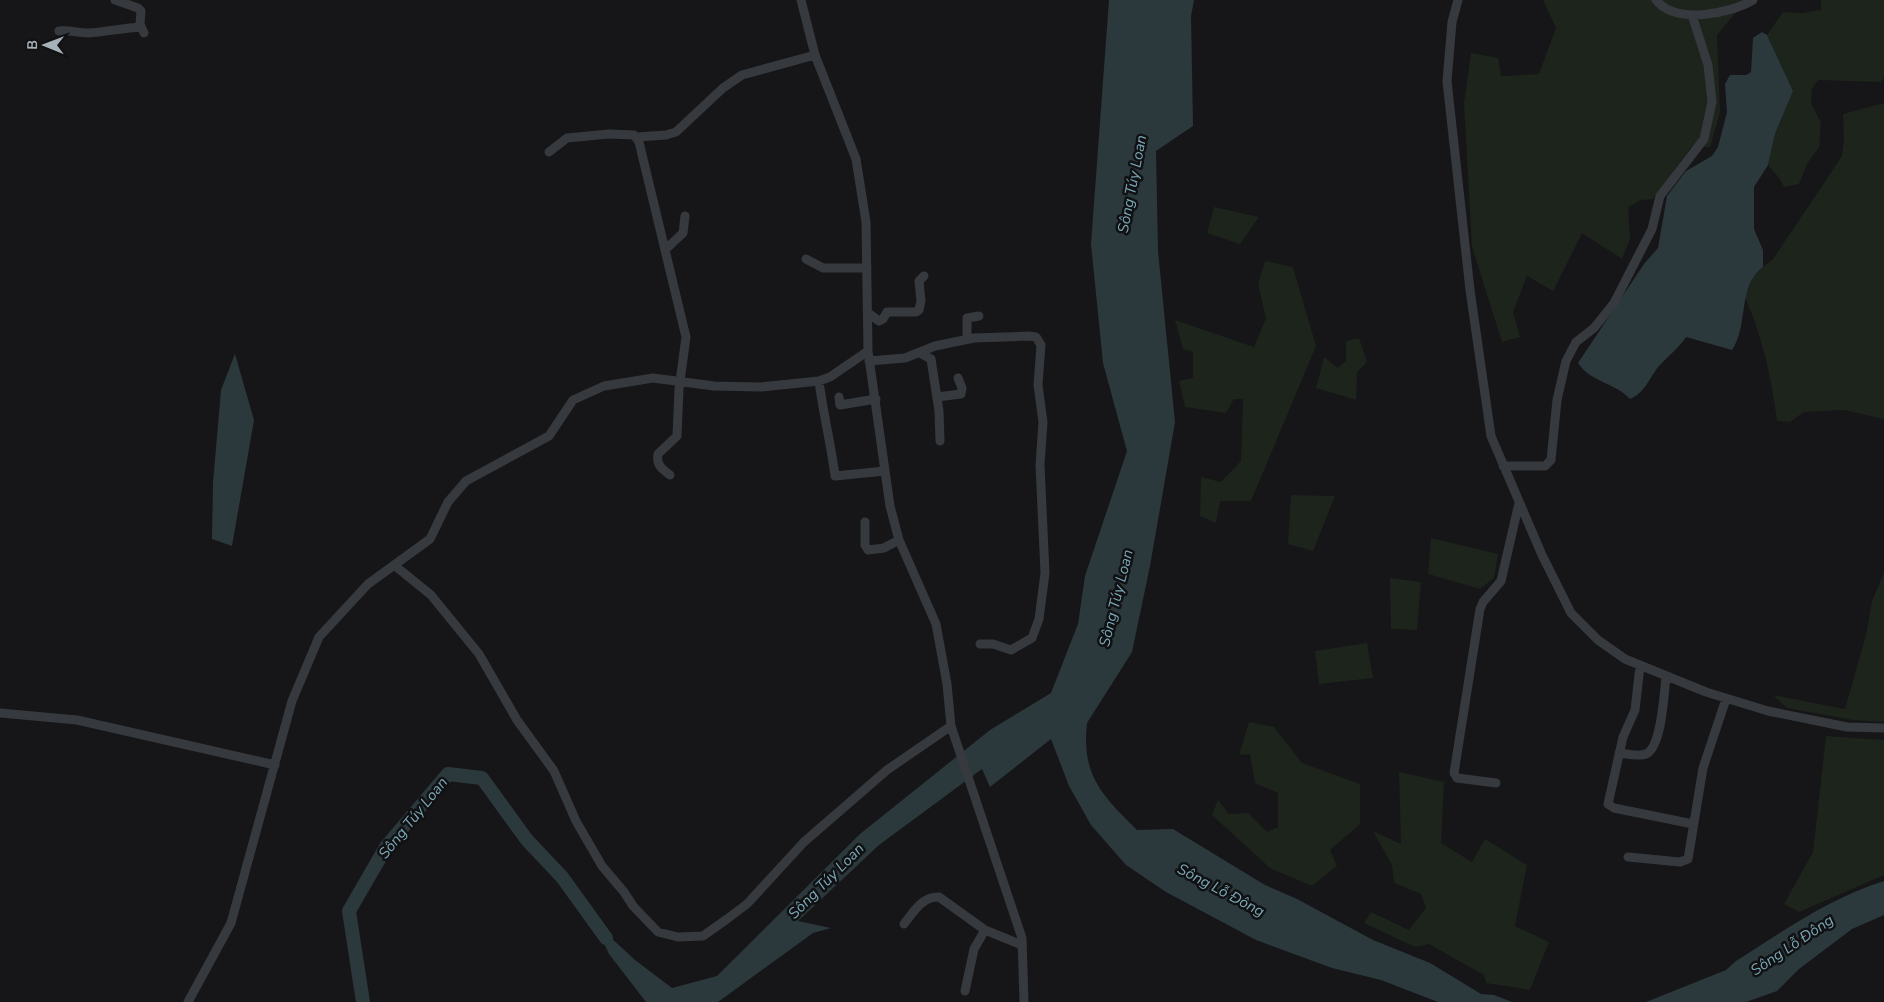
<svg xmlns="http://www.w3.org/2000/svg" width="1884" height="1002" font-family="'Nunito Sans',sans-serif">
<rect width="100%" height="100%" fill="#161618"/>
<path fill="#1c241b" d="M 1543,0 L 1746,0 L 1717,35 L 1720,112 L 1710,147 L 1691,147 L 1653,199 L 1641,200 L 1628,207 L 1630,239 L 1622,259 L 1582,233 L 1553,291 L 1527,276 L 1513,312 L 1520,337 L 1502,342 L 1472,247 L 1464,103 L 1471,53 L 1498,58 L 1501,76 L 1539,74 L 1556,28 Z
M 1821,0 L 1884,0 L 1884,78 L 1880,82 L 1818,80 L 1812,89 L 1811,103 L 1821,123 L 1819,147 L 1807,164 L 1799,184 L 1784,187 L 1780,179 L 1768,165 L 1775,134 L 1793,91 L 1767,35 L 1783,12 L 1803,13 L 1821,10 Z
M 1884,103 L 1884,419 L 1844,410 L 1804,412 L 1790,422 L 1777,421 C 1771,375 1763,340 1745,297 L 1754,274 L 1773,259 L 1842,156 L 1844,139 L 1843,114 Z
M 1214,207 L 1259,217 L 1240,244 L 1207,233 Z
M 1265,261 L 1293,267 L 1316,346 L 1251,501 L 1220,501 L 1216,523 L 1200,516 L 1201,477 L 1221,482 L 1241,461 L 1243,399 L 1234,399 L 1226,413 L 1185,407 L 1179,381 L 1193,378 L 1193,352 L 1183,349 L 1175,320 L 1254,347 L 1266,318 L 1258,284 Z
M 1359,338 L 1367,362 L 1357,372 L 1356,400 L 1316,388 L 1324,357 L 1338,368 L 1346,361 L 1346,341 Z
M 1291,495 L 1335,496 L 1313,551 L 1288,544 Z
M 1431,538 L 1498,554 L 1494,578 L 1480,589 L 1428,574 Z
M 1884,573 L 1884,722 L 1853,720 L 1787,708 L 1773,695 L 1845,709 L 1866,635 L 1872,601 Z
M 1390,578 L 1421,582 L 1417,630 L 1391,629 Z
M 1367,643 L 1373,678 L 1319,684 L 1315,651 Z
M 1249,722 L 1274,727 L 1302,763 L 1360,784 L 1360,824 L 1330,850 L 1337,866 L 1312,886 L 1270,868 L 1212,815 L 1218,800 L 1229,814 L 1248,813 L 1267,832 L 1278,827 L 1278,793 L 1255,783 L 1250,754 L 1239,755 Z
M 1826,736 L 1884,740 L 1884,875 L 1799,912 L 1784,904 L 1813,852 Z
M 1399,772 L 1444,782 L 1441,843 L 1472,862 L 1485,839 L 1527,865 L 1515,926 L 1549,942 L 1530,990 L 1486,983 L 1484,975 L 1429,944 L 1415,947 L 1364,923 L 1371,912 L 1409,930 L 1426,908 L 1421,894 L 1394,883 L 1392,865 L 1373,831 L 1401,844 Z"/>
<path fill="#2b393d" d="M 1109,0 L 1194,0 L 1191,16 L 1193,126 L 1156,151 L 1158,251 L 1175,422 L 1150,566 L 1132,652 L 1087,723 C 1081,776 1103,796 1137,830 L 1173,829 L 1265,885 L 1297,899 L 1373,940 L 1430,963 L 1481,994 L 1494,995 L 1512,1002 L 1438,1002 L 1381,980 L 1332,968 L 1256,940 L 1166,892 L 1126,865 L 1091,825 L 1069,786 L 1051,739 L 990,787 L 982,769 L 879,845 L 798,921 L 831,928 L 813,933 L 718,1002 L 646,1002 L 609,954 L 594,922 L 635,960 L 672,988 L 717,976 L 860,834 L 990,730 L 1051,693 L 1078,624 L 1085,576 L 1127,451 L 1103,363 L 1091,244 Z
M 1762,32 L 1767,35 L 1793,91 L 1775,134 L 1768,165 L 1754,187 L 1754,229 L 1763,250 L 1763,267 C 1737,286 1749,325 1732,350 L 1686,337 C 1678,349 1668,356 1659,366 C 1649,378 1645,393 1630,399 C 1616,383 1590,382 1578,363 L 1644,264 L 1658,248 L 1667,196 L 1686,171 L 1712,156 L 1718,147 L 1727,112 L 1725,84 L 1730,75 L 1746,75 L 1751,72 L 1753,38 Z
M 235,354 L 254,420 L 232,546 L 212,539 L 213,483 L 221,390 Z
M 1884,881 L 1884,915 L 1852,929 L 1799,969 L 1777,991 L 1746,1002 L 1646,1002 L 1726,970 L 1736,961 C 1783,931 1830,898 1884,881 Z"/>
<g fill="none" stroke-linecap="round" stroke-linejoin="round">
<path stroke="#2b393d" stroke-width="14" d="M 363,1002 L 349,911 L 386,847 L 448,774 L 482,778 L 527,840 L 562,877 L 606,938"/>
<path stroke="#36393d" stroke-width="9" d="M 115,0 L 138,8 L 141,11 L 140,24 L 144,33
M 801,0 L 815,55 L 856,159 L 866,222 L 868,351 L 890,506 L 899,540 L 936,624 L 947,684 L 951,726 L 1022,938 L 1024,1002
M 1458,0 L 1452,22 L 1447,81 L 1470,290 L 1491,436 L 1542,555 L 1571,613 L 1598,640 L 1625,659 L 1706,692 L 1768,711 L 1847,727 L 1884,728
M 1656,0 C 1676,25 1729,14 1753,0
M 59,31 C 70,30 78,33 88,33 C 105,32 123,28 141,27
M 637,137 L 666,135 L 676,132 L 723,88 L 742,75 L 815,55
M 549,152 L 567,138 L 609,134 L 634,135 L 639,142 L 686,337 L 679,389 L 677,436 L 658,454 C 656,465 662,469 670,475
M 666,249 L 683,233 L 685,216
M 806,259 L 823,268 L 867,268
M 868,313 L 879,321 L 883,319 L 887,312 L 916,312 L 919,310 L 921,301 L 919,281 L 924,276
M 967,339 L 967,318 L 979,316
M 920,353 L 931,359 L 939,411 L 940,441
M 869,361 L 905,358 L 935,346 L 974,338 L 1029,336 L 1036,337 L 1041,345 L 1038,385 L 1043,422 L 1040,465 L 1045,573 L 1039,619 L 1032,638 L 1011,650 L 993,644 L 980,644
M 819,381 C 823,413 831,444 835,476 L 885,471
M 839,397 L 840,405 L 876,399
M 937,397 L 961,394 L 962,388 L 958,378
M 1503,466 L 1545,466 L 1551,460 L 1557,400 L 1566,361 L 1576,342 L 1594,328 L 1614,303 L 1652,229 L 1660,196 L 1704,139 L 1712,102 L 1708,65 L 1692,15
M 865,522 L 865,545 L 868,550 L 884,548 L 899,540
M 394,565 L 431,595 L 479,654 L 517,720 L 554,771 L 576,821 L 602,866 L 624,892 L 633,906 L 658,932 L 678,937 L 703,936 L 727,919 L 747,904 L 804,842 L 887,770 L 951,726
M 1640,666 L 1635,710 L 1623,737 L 1608,804 L 1614,808 L 1693,824
M 0,713 L 77,720 L 275,765
M 1619,753 C 1627,754 1639,757 1646,754 C 1662,747 1664,693 1666,677
M 1496,783 L 1457,778 L 1454,773 L 1480,609 L 1483,602 L 1501,581 L 1519,503
M 1628,857 L 1680,862 L 1688,859 L 1703,768 L 1726,699
M 904,924 C 913,913 922,896 939,897 L 985,930 L 1022,945
M 965,991 L 974,949 L 985,930
M 188,1002 L 231,923 L 292,701 L 319,637 L 368,584 L 430,539 L 448,502 L 466,481 L 549,436 L 573,400 L 604,386 L 653,378 L 714,386 L 761,387 L 819,381 L 830,377 L 868,351"/>
</g>
<g text-anchor="middle" dominant-baseline="central" stroke-width="5" stroke-linejoin="round" paint-order="stroke">
<g font-size="15" font-style="italic" fill="#7aa9b7" stroke="#111113">
<text transform="translate(1132 184) rotate(-79)">Sông Túy Loan</text>
<text transform="translate(1116 598) rotate(-76)">Sông Túy Loan</text>
<text transform="translate(413 818) rotate(-51)">Sông Túy Loan</text>
<text transform="translate(826 881) rotate(-45)">Sông Túy Loan</text>
<text transform="translate(1221 890) rotate(28)">Sông Lỗ Đông</text>
<text transform="translate(1792 945) rotate(-34)">Sông Lỗ Đông</text>
</g>
</g>
<g transform="translate(45 45) rotate(271)" stroke="#111113" stroke-width="4" paint-order="stroke">
<path d="M0-4L9 19L0 12L-9 19Z" fill="#a7b1b9"/>
<text y="-8" font-size="14" font-weight="bold" text-anchor="middle" fill="#a7b1b9">B</text>
</g>
</svg>
